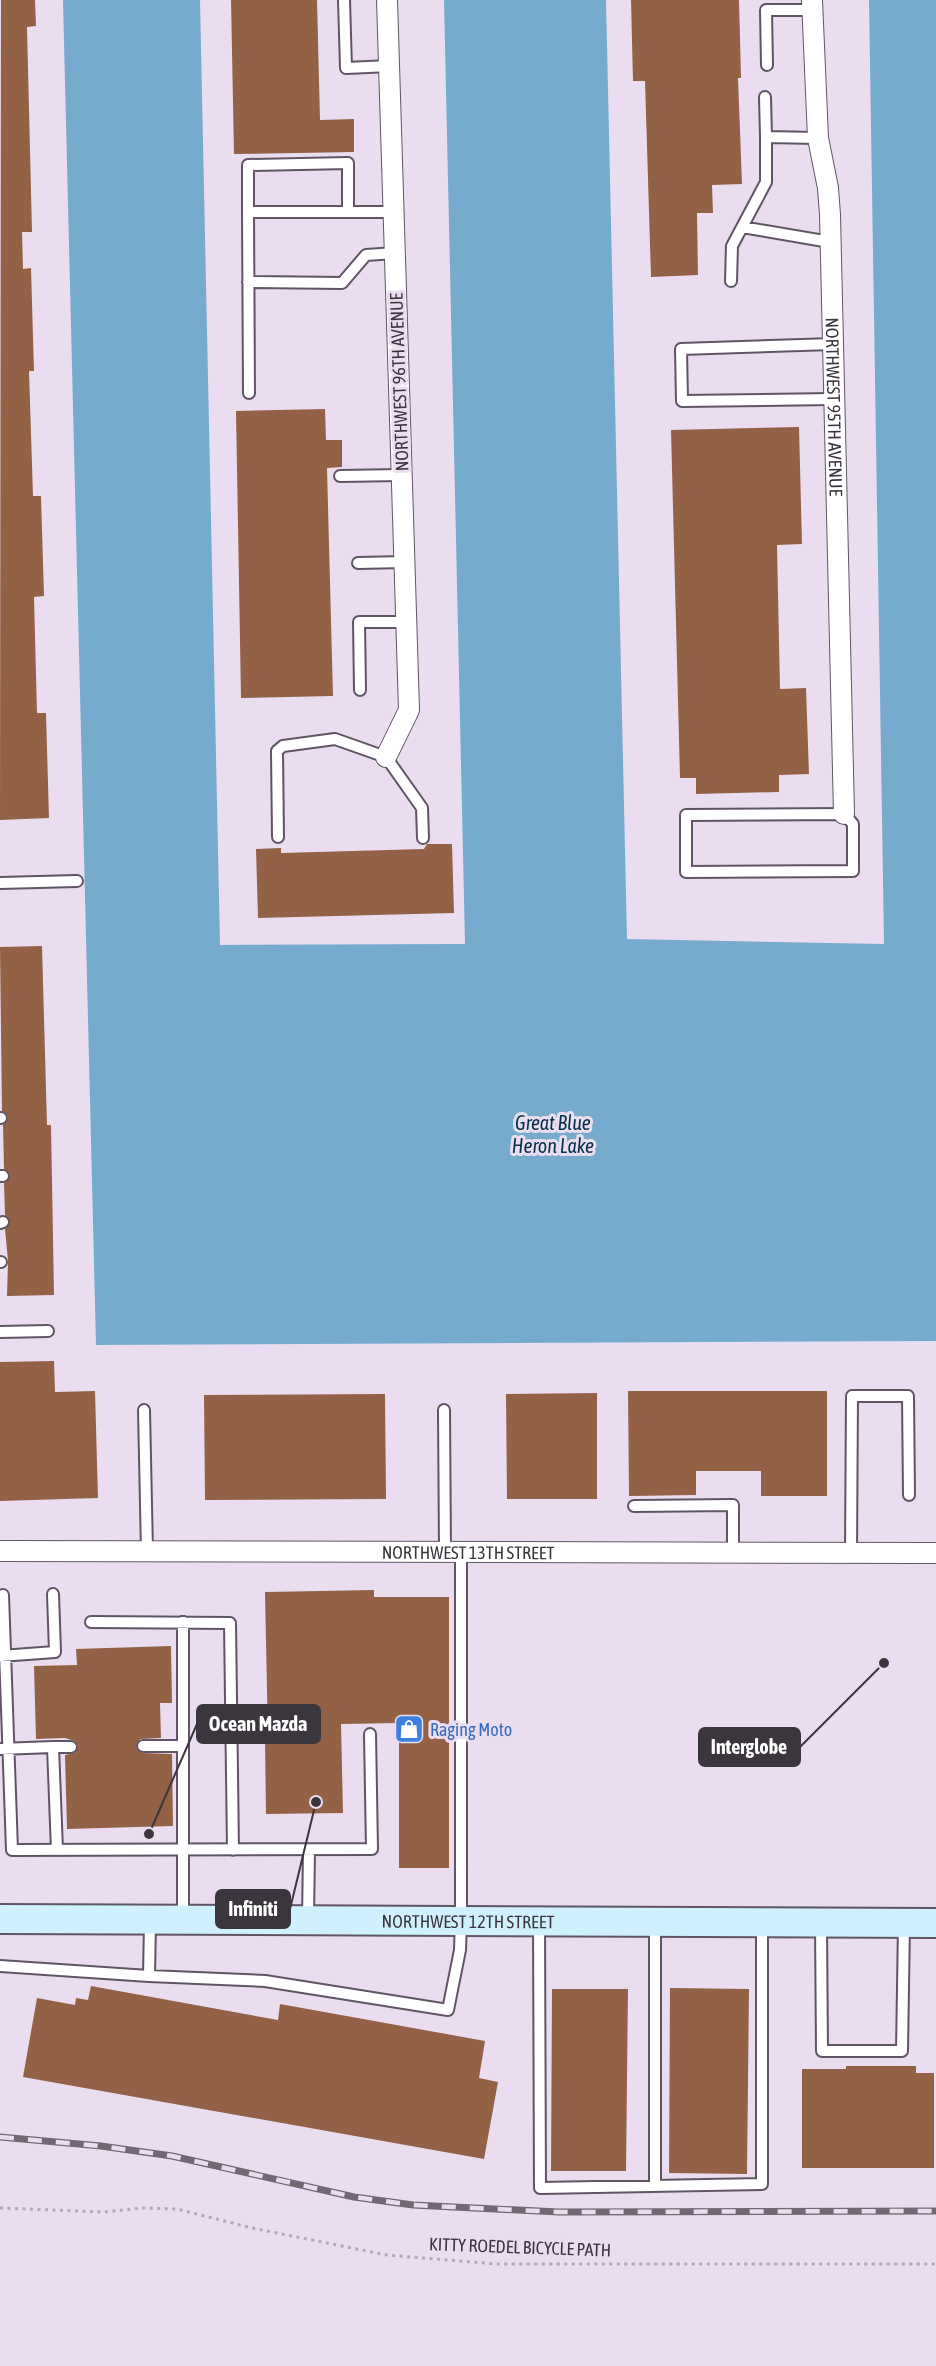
<svg xmlns="http://www.w3.org/2000/svg" width="936" height="2366" font-family="'Asap Condensed',sans-serif">
<rect width="100%" height="100%" fill="#eaddf0"/>
<path fill="#76abcd" d="M 63,0 L 200,0 L 220,945 L 465,944 L 444,0 L 606,0 L 627,939 L 884,944 L 869,0 L 936,0 L 936,1341 L 96,1345 Z"/>
<path fill="#936246" d="M 1,0 L 35,0 L 36,26 L 27,27 L 32,232 L 22,232 L 23,269 L 31,268 L 34,371 L 29,371 L 33,496 L 41,496 L 44,596 L 34,597 L 37,713 L 46,713 L 49,818 L 0,820 Z
M 231,0 L 317,0 L 320,120 L 354,119 L 354,152 L 234,154 Z
M 631,0 L 739,0 L 741,78 L 738,78 L 742,184 L 712,185 L 713,213 L 697,213 L 698,275 L 651,277 L 645,81 L 633,81 Z
M 325,409 L 326,440 L 342,440 L 342,467 L 327,468 L 333,696 L 241,698 L 236,411 Z
M 799,427 L 802,544 L 777,545 L 780,689 L 806,688 L 809,774 L 779,775 L 779,792 L 696,794 L 696,778 L 680,778 L 671,430 Z
M 427,844 L 452,844 L 454,913 L 258,918 L 256,849 L 281,848 L 281,853 L 424,849 Z
M 42,946 L 47,1125 L 51,1125 L 54,1295 L 7,1296 L 8,1261 L 5,1229 L 10,1223 L 5,1215 L 4,1183 L 10,1175 L 4,1169 L 3,1125 L 8,1117 L 2,1111 L 0,947 Z
M 54,1361 L 55,1392 L 95,1391 L 98,1498 L 0,1501 L 0,1362 Z
M 628,1391 L 827,1391 L 827,1496 L 761,1496 L 761,1471 L 696,1471 L 696,1495 L 629,1496 Z
M 597,1393 L 597,1499 L 507,1499 L 506,1394 Z
M 385,1394 L 386,1499 L 205,1500 L 204,1395 Z
M 374,1590 L 374,1597 L 449,1597 L 449,1868 L 399,1868 L 399,1723 L 341,1724 L 343,1813 L 266,1814 L 265,1739 L 268,1739 L 265,1592 Z
M 171,1646 L 172,1703 L 160,1703 L 161,1738 L 140,1739 L 136,1747 L 142,1753 L 172,1754 L 173,1826 L 67,1829 L 65,1755 L 75,1753 L 78,1746 L 75,1741 L 65,1738 L 36,1739 L 34,1666 L 77,1665 L 76,1649 Z
M 91,1986 L 278,2020 L 280,2004 L 485,2041 L 479,2078 L 498,2082 L 484,2159 L 23,2077 L 37,1998 L 75,2005 L 76,1998 L 88,2000 Z
M 670,1988 L 749,1989 L 747,2174 L 669,2173 Z
M 552,1989 L 628,1989 L 626,2171 L 551,2171 Z
M 846,2066 L 916,2066 L 916,2073 L 934,2073 L 934,2168 L 802,2168 L 802,2069 L 846,2069 Z"/>
<g fill="none" stroke-linecap="round" stroke-linejoin="round">
<g stroke="#605565" stroke-width="14">
<path id="service" d="M 344,0 L 346,68 L 390,66
M 767,65 L 766,10 L 812,10
M 765,97 L 766,137 L 818,138
M 248,212 L 248,165 L 348,163 L 348,212
M 742,227 L 830,242
M 731,281 L 732,246 L 766,182 L 766,137
M 248,282 L 342,283 L 366,255 L 395,253
M 833,344 L 681,349 L 682,401 L 834,399
M 249,393 L 248,212 L 394,212
M 340,476 L 401,475
M 358,563 L 404,562
M 360,690 L 359,622 L 406,622
M 844,814 L 853,824 L 853,871 L 686,872 L 686,815 Z
M 278,837 L 277,751 L 283,746 L 335,739 L 386,757 L 422,808 L 423,838
M 0,883 L 77,881
M 0,1118 L 1,1118
M 0,1176 L 3,1176
M 0,1223 L 3,1222
M 0,1262 L 1,1262
M 0,1332 L 48,1331
M 144,1410 L 147,1552
M 444,1410 L 445,1551
M 634,1506 L 733,1505 L 733,1553
M 851,1554 L 852,1396 L 908,1396 L 909,1495
M 3,1595 L 12,1850 L 372,1849 L 370,1734
M 91,1622 L 230,1623 L 233,1850
M 183,1622 L 183,1920
M 0,1656 L 55,1652 L 53,1594
M 143,1746 L 183,1746
M 53,1747 L 71,1747
M 0,1749 L 53,1747 L 57,1850
M 308,1920 L 309,1850
M 539,1921 L 540,2188 L 762,2184 L 762,1923
M 150,1922 L 149,1976 L 265,1981 L 448,2010 L 460,1950 L 461,1920 L 461,1551
M 655,1922 L 655,2185
M 821,1923 L 822,2051 L 902,2051 L 904,1924
M 0,1966 L 149,1976"/>
</g>
<g stroke="#605565" stroke-width="22">
<g id="minor">
<path id="s1" d="M 812,0 L 818,138 L 828,188 L 830,215 L 844,814"/>
<path d="M 386,757 L 409,710 L 387,0"/>
<path id="s2" d="M 0,1551 L 936,1553"/>
</g>
</g>
<g stroke="#605565" stroke-width="32">
<g id="secondary">
<path id="s3" d="M 0,1919 L 936,1923"/>
</g>
</g>
<path stroke="#b3a8b8" stroke-width="3" stroke-dasharray="3 4.5" stroke-linecap="butt" d="M 0,2208 L 104,2212 L 143,2208 L 177,2209 L 252,2228 L 387,2255 L 496,2264 L 936,2264"/>
<use href="#service" stroke="#fff" stroke-width="10"/>
<use href="#minor" stroke="#fff" stroke-width="20"/>
<use href="#secondary" stroke="#cff1fe" stroke-width="28"/>
<g stroke="#706873" stroke-width="7">
<path id="rail" d="M 0,2137 L 101,2146 L 172,2156 L 354,2197 L 413,2205 L 559,2212 L 936,2211"/>
</g>
<use href="#rail" stroke="#eaddf0" stroke-width="4.5" stroke-dasharray="14" stroke-linecap="butt"/>
</g>
<defs>
<g id="shop-square" transform="scale(1.5)"><rect x="-9" y="-9" width="18" height="18" rx="4" fill="#3f7fe0" stroke="#eaddf0"/><path d="M-5-2.5h2.3a2.7 3.5 0 0 1 5.4 0H5L5.5 6h-11ZM-1.5-2.5h3a1.5 2.3 0 0 0-3 0Z" fill="#fff"/></g>
</defs>
<g fill-rule="evenodd">
<use href="#shop-square" x="409" y="1729"/>
</g>
<g text-anchor="middle" dominant-baseline="central" stroke-width="6" stroke-linejoin="round" paint-order="stroke">
<g font-size="18" fill="#3b363d" stroke="#eaddf0">
<text transform="translate(399 382) rotate(-92)">NORTHWEST 96TH AVENUE</text>
<text stroke="none"><textPath href="#s1" startOffset="408">NORTHWEST 95TH AVENUE</textPath></text>
<text stroke="none"><textPath href="#s2" startOffset="468">NORTHWEST 13TH STREET</textPath></text>
<text stroke="none"><textPath href="#s3" startOffset="468">NORTHWEST 12TH STREET</textPath></text>
<text transform="translate(520 2247) rotate(2)">KITTY ROEDEL BICYCLE PATH</text>
</g>
<g font-size="18" fill="#366cbe" stroke="#eaddf0" text-anchor="start">
<text x="430" y="1729">Raging Moto</text>
</g>
<g font-size="20" font-style="italic" fill="#023149" stroke="#eaddf0">
<text x="553" y="1122">Great Blue<tspan x="553" dy="23">Heron Lake</tspan></text>
</g>
</g>
<path fill="none" stroke="#3b363d" stroke-width="2" d="M149 1834L197 1724M884 1663L800 1747M316 1802L290 1909"/>
<g fill="#3b363d" stroke="#eaddf0" stroke-width="2">
<circle cx="149" cy="1834" r="6"/>
<circle cx="884" cy="1663" r="6"/>
<circle cx="316" cy="1802" r="6"/>
</g>
<g fill="#3b363d" stroke="#3b363d" stroke-width="2">
<rect x="197" y="1705" width="123" height="38" rx="6"/>
<rect x="699" y="1728" width="101" height="38" rx="6"/>
<rect x="216" y="1890" width="74" height="38" rx="6"/>
</g>
<g font-size="20" text-anchor="middle" font-weight="bold" fill="#fff">
<text x="258" y="1731">Ocean Mazda</text>
<text x="749" y="1754">Interglobe</text>
<text x="253" y="1916">Infiniti</text>
</g>
</svg>
